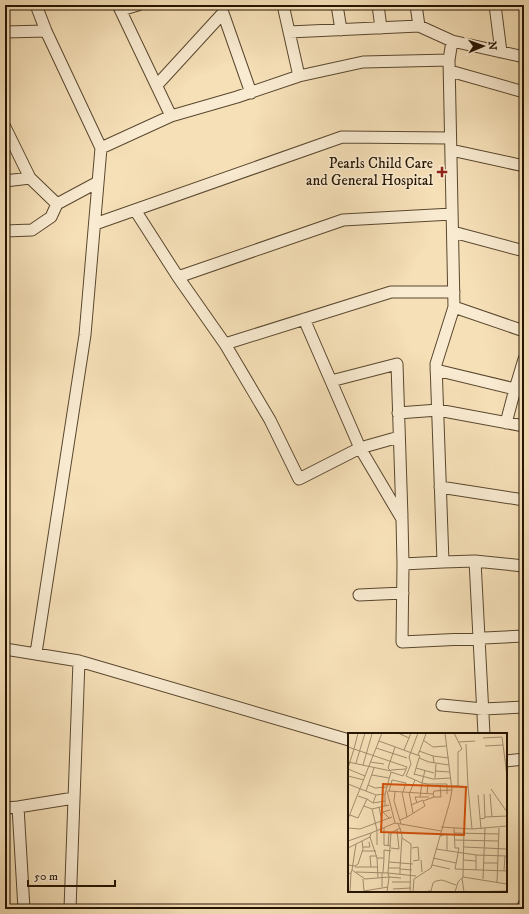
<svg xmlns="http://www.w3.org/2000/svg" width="529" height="914" font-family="'IM FELL DW Pica',serif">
<rect width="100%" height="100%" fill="#f6e0b8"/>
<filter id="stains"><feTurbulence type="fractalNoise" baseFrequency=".005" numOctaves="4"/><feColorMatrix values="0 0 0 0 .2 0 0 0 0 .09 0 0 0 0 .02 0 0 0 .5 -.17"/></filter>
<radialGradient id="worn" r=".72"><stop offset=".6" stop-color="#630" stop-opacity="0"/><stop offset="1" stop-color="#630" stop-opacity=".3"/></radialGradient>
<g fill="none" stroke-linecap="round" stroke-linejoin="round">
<g stroke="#59472e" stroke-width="13">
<path id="street" d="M 36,5 L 46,31 L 101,148 L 85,335 L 36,653
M 118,5 L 171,116
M 283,5 L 299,76
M 337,5 L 341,30
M 378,5 L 381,28
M 416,5 L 419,26
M 495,5 L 501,52
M 121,10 L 138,5
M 5,32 L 46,31
M 289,32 L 419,26 L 452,41 L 524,57
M 449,60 L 454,307 L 436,364 L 443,562 L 475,561 L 484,734
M 450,71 L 524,92
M 157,85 L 223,13 L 251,93
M 5,127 L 30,178 L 57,204 L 98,182
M 101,148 L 171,116 L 237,97 L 299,76 L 363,62 L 449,60 L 452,41
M 451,150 L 524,166
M 5,181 L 30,178
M 135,210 L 178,277 L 343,220 L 452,214
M 95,224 L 342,137 L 450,138
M 5,231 L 32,230 L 51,217 L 57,204
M 453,232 L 524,251
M 178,277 L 225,344 L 270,420 L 299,479 L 360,448 L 402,519 L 403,564 L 443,562
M 454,307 L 524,331
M 304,319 L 360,448 L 399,437
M 225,344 L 391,292 L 454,292
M 436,370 L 515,389 L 506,423
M 331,381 L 397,364 L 402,517
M 515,389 L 524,359
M 398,413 L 438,410 L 524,426
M 440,487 L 524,500
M 475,561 L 524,566
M 403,564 L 402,642 L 524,636
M 359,595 L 403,593
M 5,649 L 79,661 L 349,740
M 442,705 L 483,709 L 524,707
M 506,761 L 524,759
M 18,807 L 24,909
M 5,808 L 18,807 L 74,798
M 70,909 L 79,661
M 523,909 L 524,904"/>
</g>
<use href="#street" stroke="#f9ebd1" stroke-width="11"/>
</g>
<path fill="#8f2418" stroke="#f9ebd1" stroke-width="1.5" d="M440 166h4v4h4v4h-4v4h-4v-4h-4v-4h4z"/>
<g text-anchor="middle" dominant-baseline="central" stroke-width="3" stroke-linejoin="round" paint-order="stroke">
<g font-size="15" fill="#251400" stroke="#f9ebd1" text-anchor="end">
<text x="433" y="163">Pearls Child Care<tspan x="433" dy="17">and General Hospital</tspan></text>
</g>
</g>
<g transform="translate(348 733)">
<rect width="159" height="159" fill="#f6e0b8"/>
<path fill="none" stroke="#a28e6e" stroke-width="1" d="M 10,0 L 6,16 L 59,34 L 55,43 L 43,39M 50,0 L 61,5M 135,5 L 154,4 L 157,27M 75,7 L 85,14 L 98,13M 31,8 L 72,23 L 71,25 L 81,29 L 101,32M 111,9 L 127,8M 137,13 L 155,12M 0,14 L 6,16 L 0,35M 28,15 L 59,25M 56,17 L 63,0M 71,18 L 85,23M 70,22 L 78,1M 159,27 L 157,27 L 159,44M 0,29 L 43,38M 22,29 L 36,31M 8,30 L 17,0M 86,30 L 85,23 L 101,25M 15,32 L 24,1M 68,35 L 86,40M 0,36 L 17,43M 43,37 L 58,36M 43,38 L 40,35 L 47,14M 87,38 L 102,39M 66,41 L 85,46 L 103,45M 24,42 L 41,45M 66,42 L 71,25M 0,43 L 16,47M 58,43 L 63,31 L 61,24 L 70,0M 58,43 L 74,50 L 77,37M 87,45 L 88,31M 0,51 L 28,62 L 37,61M 80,51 L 99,51 L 99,61M 20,52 L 27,55 L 39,54M 104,53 L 110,53 L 110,19 L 114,16 L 106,0M 110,53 L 120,54 L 118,11M 120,54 L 124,96M 143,56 L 159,79M 18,58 L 26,35M 39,58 L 47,90M 40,58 L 85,61 L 86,58 L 104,57M 41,58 L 44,47 L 58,50 L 55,59M 47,59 L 46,68 L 53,91M 61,59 L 65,80M 62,59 L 67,47M 142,61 L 144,84M 130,62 L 133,96M 72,64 L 74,50 L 80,51 L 79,61M 86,64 L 93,64 L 92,52M 19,66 L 25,70 L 28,62M 25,70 L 37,68M 69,70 L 67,64 L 81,64M 63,72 L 75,67M 16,73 L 24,76 L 41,72M 37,73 L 37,61 L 43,39M 31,74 L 34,88M 24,76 L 29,97 L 29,112M 2,82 L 10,85 L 19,66 L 10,63M 59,84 L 77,73 L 75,68 L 86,64 L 85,61M 137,84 L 159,83M 41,85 L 35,79 L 42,77M 0,86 L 34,0M 132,86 L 137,85 L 136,61M 52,87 L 59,84 L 54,59M 50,91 L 52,95 L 43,100 L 40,140 L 68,143M 93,94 L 124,96 L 159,93M 0,95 L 12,96 L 44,84M 36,95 L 36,112 L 43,113M 52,95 L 54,103 L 52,135M 106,95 L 107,115 L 111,115 L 107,136 L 159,138M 106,100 L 151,101M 92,103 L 99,101 L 99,117M 22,104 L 29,125 L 30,145M 54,105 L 63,111 L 62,159M 107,107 L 150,108M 0,108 L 23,100M 40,113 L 41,100M 15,114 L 22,114 L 21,109M 116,114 L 159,116M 0,115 L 22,104 L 23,100 L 47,90 L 93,98M 43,115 L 51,116 L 49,97M 64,115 L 70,114 L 71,127 L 65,128M 88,116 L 128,122 L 159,123M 14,118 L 28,118M 29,125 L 36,125 L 36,117 L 43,118M 85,125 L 108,130M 73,127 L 74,139M 116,127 L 128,128M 41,129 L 65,131M 136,130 L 150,130M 0,132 L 7,133 L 10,131 L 15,116 L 14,108M 84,132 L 102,136M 7,134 L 30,134M 23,134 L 22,123 L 29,123M 41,135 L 52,135 L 52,141M 52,136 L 64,137M 4,137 L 8,111M 128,137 L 128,122M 156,138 L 157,123M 8,139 L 40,140 L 41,144 L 53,145M 3,140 L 4,137 L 17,146 L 41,144 L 39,159M 34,140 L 34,154M 35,140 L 36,125M 0,141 L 3,140 L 2,159M 115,144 L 116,96M 114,145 L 116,159M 15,146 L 16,158 L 40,154M 135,146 L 137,95M 44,149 L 63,149M 149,150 L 151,95M 45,156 L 63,155M 80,158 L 83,158 L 85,150 L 88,148 L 94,147 L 108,152M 65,159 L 66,146 L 83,135 L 102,68 L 104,57 L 97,0M 107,159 L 110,149 L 115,144 L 159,151M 118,159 L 159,158"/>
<path fill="#d4520b" fill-opacity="0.15" stroke="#d4520b" stroke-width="2" d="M 35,51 L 118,54 L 116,102 L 33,99 Z"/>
<rect width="159" height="159" fill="none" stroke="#251400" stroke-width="2"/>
</g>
<rect width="529" height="914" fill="none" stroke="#f6e0b8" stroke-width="20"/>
<rect x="6" y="6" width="517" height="902" fill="none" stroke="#251400" stroke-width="2"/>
<rect x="10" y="10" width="509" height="894" fill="none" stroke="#251400"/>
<g transform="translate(483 46) rotate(88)" stroke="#f9ebd1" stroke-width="3" paint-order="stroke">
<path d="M0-3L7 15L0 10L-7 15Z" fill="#251400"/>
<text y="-6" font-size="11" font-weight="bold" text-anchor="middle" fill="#251400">N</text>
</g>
<path d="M28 880v6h87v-6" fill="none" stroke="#251400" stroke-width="2"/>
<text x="34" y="880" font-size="12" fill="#251400" stroke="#f9ebd1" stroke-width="3" paint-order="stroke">50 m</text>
<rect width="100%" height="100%" filter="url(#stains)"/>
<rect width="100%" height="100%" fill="url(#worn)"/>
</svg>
